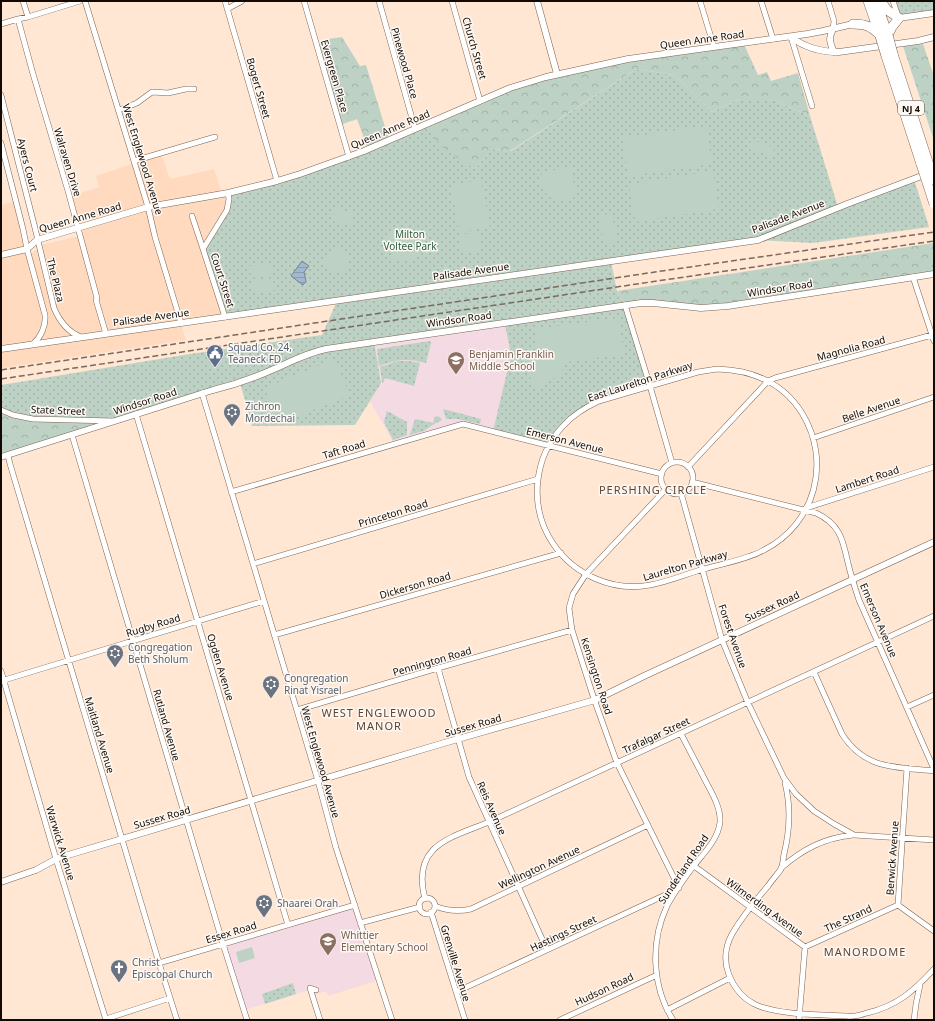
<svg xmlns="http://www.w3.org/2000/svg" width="935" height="1021" font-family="'Noto Sans',sans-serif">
<defs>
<pattern id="grass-dots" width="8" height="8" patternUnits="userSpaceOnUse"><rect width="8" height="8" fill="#bdd2c5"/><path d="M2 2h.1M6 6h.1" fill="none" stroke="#a1b3a8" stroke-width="1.8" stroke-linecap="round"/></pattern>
<pattern id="forest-crowns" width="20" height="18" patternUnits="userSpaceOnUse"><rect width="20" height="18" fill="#bdd2c5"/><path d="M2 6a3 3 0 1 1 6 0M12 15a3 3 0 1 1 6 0" fill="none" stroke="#a1b3a8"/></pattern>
<pattern id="water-rules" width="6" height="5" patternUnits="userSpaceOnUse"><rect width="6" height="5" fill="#a2b8cf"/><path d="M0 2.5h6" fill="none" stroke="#8a9db0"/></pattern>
</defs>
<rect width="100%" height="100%" fill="#ffe7d4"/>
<path fill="#ffdabe" d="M 161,153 L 170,179 L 214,169 L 222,194 L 228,193 L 225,317 L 181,324 L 186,340 L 1,368 L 1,205 L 16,201 L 22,225 L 20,227 L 20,229 L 27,258 L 41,245 L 84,235 L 71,196 L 99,187 L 96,176 L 135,163 Z"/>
<path fill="#f3dae3" d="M 505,323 L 511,355 L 493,431 L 463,424 L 394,444 L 370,401 L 381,382 L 374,342 Z
M 355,905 L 379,980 L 328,996 L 326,991 L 312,996 L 310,990 L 244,1010 L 223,944 Z"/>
<path fill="url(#grass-dots)" d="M 893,1 L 934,1 L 934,13 L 899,18 Z
M 636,69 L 674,75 L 712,112 L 740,99 L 770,99 L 810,116 L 838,207 L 914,179 L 929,227 L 813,243 L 758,240 L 611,261 L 617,291 L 625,305 L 650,386 L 599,401 L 580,411 L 549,445 L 493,431 L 511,355 L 505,324 L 374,342 L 381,383 L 355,425 L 252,426 L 240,383 L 116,421 L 12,417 L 1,410 L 1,385 L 190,354 L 322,335 L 337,301 L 225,317 L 203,249 L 224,215 L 228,193 L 326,165 L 424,125 L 475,169 L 492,149 L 511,151 Z
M 430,341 L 431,343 L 426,363 C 406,358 399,359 379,366 L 377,349 Z
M 398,361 L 409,361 L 420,363 L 414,386 L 385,378 L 383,383 L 382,382 L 380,367 Z
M 443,409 L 481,419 L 480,424 L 458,419 L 446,419 Z
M 387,411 L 407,422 L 407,435 L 393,440 L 384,422 Z
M 435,416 L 437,417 L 437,416 L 440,417 L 442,420 L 434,424 L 424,431 L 410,435 L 415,419 L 433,423 Z
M 293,983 L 296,994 L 265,1004 L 262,994 Z"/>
<path fill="url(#forest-crowns)" d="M 342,37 L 360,66 L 366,65 L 389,140 L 368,149 L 357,119 L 340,125 L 317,45 L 328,39 Z
M 744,44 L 758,75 L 767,72 L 771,81 L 798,73 L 810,116 L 770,99 L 740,99 L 712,112 L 674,75 L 636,69 L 510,151 L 492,149 L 475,169 L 444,149 L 424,125 L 510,88 L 616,61 Z
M 923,44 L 934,76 L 934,141 L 903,46 Z
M 934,243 L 934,274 L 728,306 L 653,303 L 625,305 L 617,291 Z
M 1,410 L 12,417 L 116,421 L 1,457 Z"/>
<path fill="#bdd2c5" d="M 706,126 L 712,164 L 628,176 L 622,138 Z
M 751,140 L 775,147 L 772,156 L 748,149 Z
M 571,167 L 576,196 C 566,205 548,201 543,189 C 540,184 541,178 542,173 L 543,172 Z
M 713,171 L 719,209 L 635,222 L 629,184 Z
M 481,180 L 490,227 L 459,232 L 451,185 Z
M 335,208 L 353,213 L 350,226 L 332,221 Z
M 612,213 L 617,241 L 604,244 L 598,216 Z
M 399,229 C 410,228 421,235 421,247 C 421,251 421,253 418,256 C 412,261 401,258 394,263 L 391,261 L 392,256 L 388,237 L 392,231 Z
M 469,233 L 475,233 C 481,237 483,244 479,250 L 462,253 C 460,242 456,236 469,233 Z
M 338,249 C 352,253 347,261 346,271 L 330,273 L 328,272 C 327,268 324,265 324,262 C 322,255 332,250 338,249 Z
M 270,263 L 272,274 L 251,278 L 249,266 Z
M 273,278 L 275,290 L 254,293 L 252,282 Z
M 618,318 L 624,354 L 561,363 L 563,373 L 536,389 L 522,362 L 527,357 L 538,352 L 535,329 Z
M 335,359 L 350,395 L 279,424 L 264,388 Z
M 252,947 L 255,958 L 239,963 L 236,952 Z"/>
<path fill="url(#water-rules)" stroke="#778492" d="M 302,261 L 309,266 L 304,272 L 306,281 L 303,285 L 291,276 Z"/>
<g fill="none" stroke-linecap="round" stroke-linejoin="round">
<g stroke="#7d634f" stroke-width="6">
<path id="minor" d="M 23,1 L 28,17
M 85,1 L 148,207 L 155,237 L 181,323
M 225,1 L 277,181
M 304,1 L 349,157
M 379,1 L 415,129
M 452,1 L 480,101
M 700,1 L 714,47
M 761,1 L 773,39
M 828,1 L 834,21 L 833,29
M 893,1 L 898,16
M 227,9 L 242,1
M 18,19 L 33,74 L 68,191 L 97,298 L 96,300 L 106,334
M 1,24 L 18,19 L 28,17 L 80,1
M 791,37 L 812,106
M 1,95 L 35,228 L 54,308 C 59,320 68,332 81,337
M 119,110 L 137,103 L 152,92 L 168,93 L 186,89 L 194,89
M 1,143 L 23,229 L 27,249 L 45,315 C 46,326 41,337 33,344
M 134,161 L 215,137
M 192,216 L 203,249
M 913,277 L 934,341
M 625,305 L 650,386 L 672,463
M 225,317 L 203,249 L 227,210 L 229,199 L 228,193
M 717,369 C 752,370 783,383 802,413 C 832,462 815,524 764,550 C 746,560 724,563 704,569 C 686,574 668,582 650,585 C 613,592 575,575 554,545 C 528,508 533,457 564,425 C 574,414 586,407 599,401 L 698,372 Z
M 202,393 L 318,781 L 336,848 L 392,1020
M 1,410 L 13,415 L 33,419 L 113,421
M 136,414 L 288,925
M 72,435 L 223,944 L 247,1020
M 813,438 L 934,397
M 8,455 L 10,464 L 159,963 L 177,1020
M661 478a16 16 0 1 1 32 0a16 16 0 1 1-32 0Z
M 688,467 L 768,381 L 775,378 L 932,335
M 692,482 L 816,513 C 840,524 843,540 848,563 C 851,576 855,588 859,600 L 934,769
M 666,489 L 586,574 L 573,594 L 569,608 L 572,630 L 594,699 L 617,763 L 679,888
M 231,492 L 463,424 L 662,474
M 681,493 L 722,640 L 748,703 L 784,778 L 796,794 L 814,811 L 834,824 L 854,835 L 934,840
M 806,508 L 934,467
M 253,564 L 538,479
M 274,635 L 561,553
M 438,668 L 469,777 L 547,950
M 1,671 L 56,859 L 106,1020
M 814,672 L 842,734 C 865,770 896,767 934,771
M 1,681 L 264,601
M 907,707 L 934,695
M 297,710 L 438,668 L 572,630
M 907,768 L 898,905 L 934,931
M 785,783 C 791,807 790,830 784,854 C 783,859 783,865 781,869 C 777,875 772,880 768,886 C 755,901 742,917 732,934 C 725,947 724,962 729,975 C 741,1005 764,1010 792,1013 C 810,1015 829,1015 847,1016 C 854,1017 861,1015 867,1013 C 897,1006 914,991 934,969
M 694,866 L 805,947 L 799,1020
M 781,868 C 803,849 824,838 853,835
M419 906a8 8 0 1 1 16 0a8 8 0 1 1-16 0Z
M 425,899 C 411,845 450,838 489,822 L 934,616
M 435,906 C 447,911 458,912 471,909 L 648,825
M 431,912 L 465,1020
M 360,923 L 420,907
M 805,947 L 898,905
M 159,963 L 355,905
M 316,990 L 310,988 L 320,1020
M 456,992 L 676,890
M 667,1010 L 730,978
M 106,1019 L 170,998
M 560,1020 L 657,975
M 673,1020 C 652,987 650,942 667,906 C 673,894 684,879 692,868 C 703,854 718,840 720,822 C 721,805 709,789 702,774 C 695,761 688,747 681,734
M 914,1020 L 916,1004 L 920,985"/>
</g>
<g stroke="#7d634f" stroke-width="7">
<path id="tertiary" d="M 537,1 L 557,74
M 899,18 L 934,13
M 833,29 C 828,38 830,43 834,52
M 791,37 C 804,47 822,52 839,52 L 918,41 L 934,37
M 1,255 L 27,249 L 37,240 L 148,207 L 228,193 L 277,181 L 300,174 L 364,151 L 510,88 L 546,77 L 628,59 L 807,34 L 823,31 L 853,24
M 1,349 L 758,240 L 847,204 L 927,174
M 1,457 L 213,390 C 234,385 254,378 274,369 C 292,361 307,353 326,349 L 641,303 L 653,303 L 701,308 L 728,306 L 934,274
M 1,882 L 36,870 L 58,858 L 444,743 L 595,700 L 644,676 L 934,542"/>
</g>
<g stroke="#7d634f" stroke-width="10">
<path id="trunk" d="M 868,1 L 880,36
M 876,1 L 888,35
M 881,1 L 887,10 L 899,18 L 892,27 L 888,35
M 853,24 C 866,24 870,26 880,35
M 893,54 L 928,162
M 886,56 L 921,164"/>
</g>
<use href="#minor" stroke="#fff" stroke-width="5"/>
<use href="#tertiary" stroke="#fff" stroke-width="6"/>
<use href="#trunk" stroke="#fff" stroke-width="9"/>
<path stroke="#796a5e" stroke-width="1.5" stroke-dasharray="6 3" stroke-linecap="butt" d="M 1,370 L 655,272 L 934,232
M 1,379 L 657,281 L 934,241"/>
<g stroke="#7d634f" stroke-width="10" stroke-linecap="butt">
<path id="trunk-bridge" d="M 888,35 L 893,54
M 880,36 L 886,56
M 928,162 L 934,180
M 921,164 L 934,204"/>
</g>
<use href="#trunk-bridge" stroke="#fff" stroke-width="9"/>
</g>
<defs>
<g id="civic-pin" transform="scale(0.9)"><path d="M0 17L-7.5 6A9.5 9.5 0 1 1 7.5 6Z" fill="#5c6f8a" stroke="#fef8f3"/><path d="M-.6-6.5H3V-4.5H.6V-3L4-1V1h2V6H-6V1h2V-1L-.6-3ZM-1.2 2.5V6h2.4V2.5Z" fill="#fff"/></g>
<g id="school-pin" transform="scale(0.9)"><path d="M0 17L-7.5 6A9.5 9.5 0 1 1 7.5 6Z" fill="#8d6e63" stroke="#fef8f3"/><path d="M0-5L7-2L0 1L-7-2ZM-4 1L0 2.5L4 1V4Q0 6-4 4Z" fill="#fff"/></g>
<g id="synagogue-pin" transform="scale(0.9)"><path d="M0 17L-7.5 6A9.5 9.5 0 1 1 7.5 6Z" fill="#6b7280" stroke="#fef8f3"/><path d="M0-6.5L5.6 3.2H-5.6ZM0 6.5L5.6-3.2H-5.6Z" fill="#fff"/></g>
<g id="church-pin" transform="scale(0.9)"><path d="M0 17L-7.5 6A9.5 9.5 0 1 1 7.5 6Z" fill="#6b7280" stroke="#fef8f3"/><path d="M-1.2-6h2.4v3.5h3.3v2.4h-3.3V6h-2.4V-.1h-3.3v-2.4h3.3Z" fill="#fff"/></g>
</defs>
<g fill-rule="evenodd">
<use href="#civic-pin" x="215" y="353"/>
<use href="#school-pin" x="456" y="360"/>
<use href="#synagogue-pin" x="232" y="412"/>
<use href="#synagogue-pin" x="115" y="653"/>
<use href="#synagogue-pin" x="271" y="684"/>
<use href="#synagogue-pin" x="264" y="903"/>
<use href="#school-pin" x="328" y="941"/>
<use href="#church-pin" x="119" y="968"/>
</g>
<g text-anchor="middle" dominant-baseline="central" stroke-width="3" stroke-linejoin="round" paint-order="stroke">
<rect fill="#fef8f3" stroke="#59514b" stroke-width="1" x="898" y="101" width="26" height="14" rx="3"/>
<g font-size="9" font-weight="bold" fill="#120903">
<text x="911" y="108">NJ 4</text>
</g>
<g font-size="10" fill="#120903" stroke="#fef8f3">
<text transform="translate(702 39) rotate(-8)">Queen Anne Road</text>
<text transform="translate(475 48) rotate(74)">Church Street</text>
<text transform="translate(405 63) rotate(74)">Pinewood Place</text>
<text transform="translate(335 76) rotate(74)">Evergreen Place</text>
<text transform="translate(259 88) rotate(74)">Bogert Street</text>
<text transform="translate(390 129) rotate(-23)">Queen Anne Road</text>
<text transform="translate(143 159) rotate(73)">West Englewood Avenue</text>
<text transform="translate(68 162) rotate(73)">Walraven Drive</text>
<text transform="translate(28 165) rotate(76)">Ayers Court</text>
<text transform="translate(788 216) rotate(-21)">Palisade Avenue</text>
<text transform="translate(80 217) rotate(-16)">Queen Anne Road</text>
<text transform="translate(471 271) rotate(-8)">Palisade Avenue</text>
<text transform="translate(56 280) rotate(76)">The Plaza</text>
<text transform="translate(223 280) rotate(72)">Court Street</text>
<text transform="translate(780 288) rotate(-9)">Windsor Road</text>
<text transform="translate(151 317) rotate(-8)">Palisade Avenue</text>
<text transform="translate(459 319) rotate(-8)">Windsor Road</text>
<text transform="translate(851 348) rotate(-15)">Magnolia Road</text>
<text transform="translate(640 381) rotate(-18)">East Laurelton Parkway</text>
<text transform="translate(145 401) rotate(-18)">Windsor Road</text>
<text transform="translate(871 409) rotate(-19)">Belle Avenue</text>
<text transform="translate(58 410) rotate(2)">State Street</text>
<text transform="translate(565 440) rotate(14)">Emerson Avenue</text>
<text transform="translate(344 449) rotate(-17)">Taft Road</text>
<text transform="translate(867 479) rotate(-18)">Lambert Road</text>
<text transform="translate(393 513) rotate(-17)">Princeton Road</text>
<text transform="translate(685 565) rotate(-16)">Laurelton Parkway</text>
<text transform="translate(415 585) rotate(-16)">Dickerson Road</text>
<text transform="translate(772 606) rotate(-25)">Sussex Road</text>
<text transform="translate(879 620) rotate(67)">Emerson Avenue</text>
<text transform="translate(153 625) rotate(-17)">Rugby Road</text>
<text transform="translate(733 636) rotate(71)">Forest Avenue</text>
<text transform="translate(432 661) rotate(-16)">Pennington Road</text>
<text transform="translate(221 667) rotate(73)">Ogden Avenue</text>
<text transform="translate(597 676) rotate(72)">Kensington Road</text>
<text transform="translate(167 725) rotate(74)">Rutland Avenue</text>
<text transform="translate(473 725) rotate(-16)">Sussex Road</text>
<text transform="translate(100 735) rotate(73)">Maitland Avenue</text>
<text transform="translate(656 735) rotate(-25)">Trafalgar Street</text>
<text transform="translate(321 762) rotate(74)">West Englewood Avenue</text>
<text transform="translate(492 808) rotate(66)">Reis Avenue</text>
<text transform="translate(162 817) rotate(-16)">Sussex Road</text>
<text transform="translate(61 843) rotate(73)">Warwick Avenue</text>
<text transform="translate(892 858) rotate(-86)">Berwick Avenue</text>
<text transform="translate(539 867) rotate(-25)">Wellington Avenue</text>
<text transform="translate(683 869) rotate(-56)">Sunderland Road</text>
<text transform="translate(765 907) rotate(36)">Wilmerding Avenue</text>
<text transform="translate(848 918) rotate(-25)">The Strand</text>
<text transform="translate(231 932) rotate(-17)">Essex Road</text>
<text transform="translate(563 933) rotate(-25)">Hastings Street</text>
<text transform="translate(456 963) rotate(73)">Grenville Avenue</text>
<text transform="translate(604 989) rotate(-25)">Hudson Road</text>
</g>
<g font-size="10" fill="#2c6045" stroke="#fef8f3">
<text x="410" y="234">Milton<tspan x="410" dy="12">Voltee Park</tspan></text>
</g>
<g font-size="10" fill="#4e5e75" stroke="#fef8f3" text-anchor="start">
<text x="228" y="347">Squad Co. 24,<tspan x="228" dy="12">Teaneck FD</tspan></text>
</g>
<g font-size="10" fill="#785e54" stroke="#fef8f3" text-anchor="start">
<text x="469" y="354">Benjamin Franklin<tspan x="469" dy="12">Middle School</tspan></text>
<text x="341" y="935">Whittier<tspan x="341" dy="12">Elementary School</tspan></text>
</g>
<g font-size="10" fill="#5b616d" stroke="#fef8f3" text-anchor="start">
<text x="245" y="406">Zichron<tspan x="245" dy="12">Mordechai</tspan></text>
<text x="128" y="647">Congregation<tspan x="128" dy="12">Beth Sholum</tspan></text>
<text x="284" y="678">Congregation<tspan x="284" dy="12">Rinat Yisrael</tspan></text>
<text x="277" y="903">Shaarei Orah</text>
<text x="132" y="962">Christ<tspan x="132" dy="12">Episcopal Church</tspan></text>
</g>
<g font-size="11" letter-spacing="1" fill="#5e4532" stroke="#fef8f3">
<text x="653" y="489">PERSHING CIRCLE</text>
<text x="379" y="712">WEST ENGLEWOOD<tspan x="379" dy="13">MANOR</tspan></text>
<text x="865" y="951">MANORDOME</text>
</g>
</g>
<rect width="935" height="1021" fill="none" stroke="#120903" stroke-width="4"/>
</svg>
